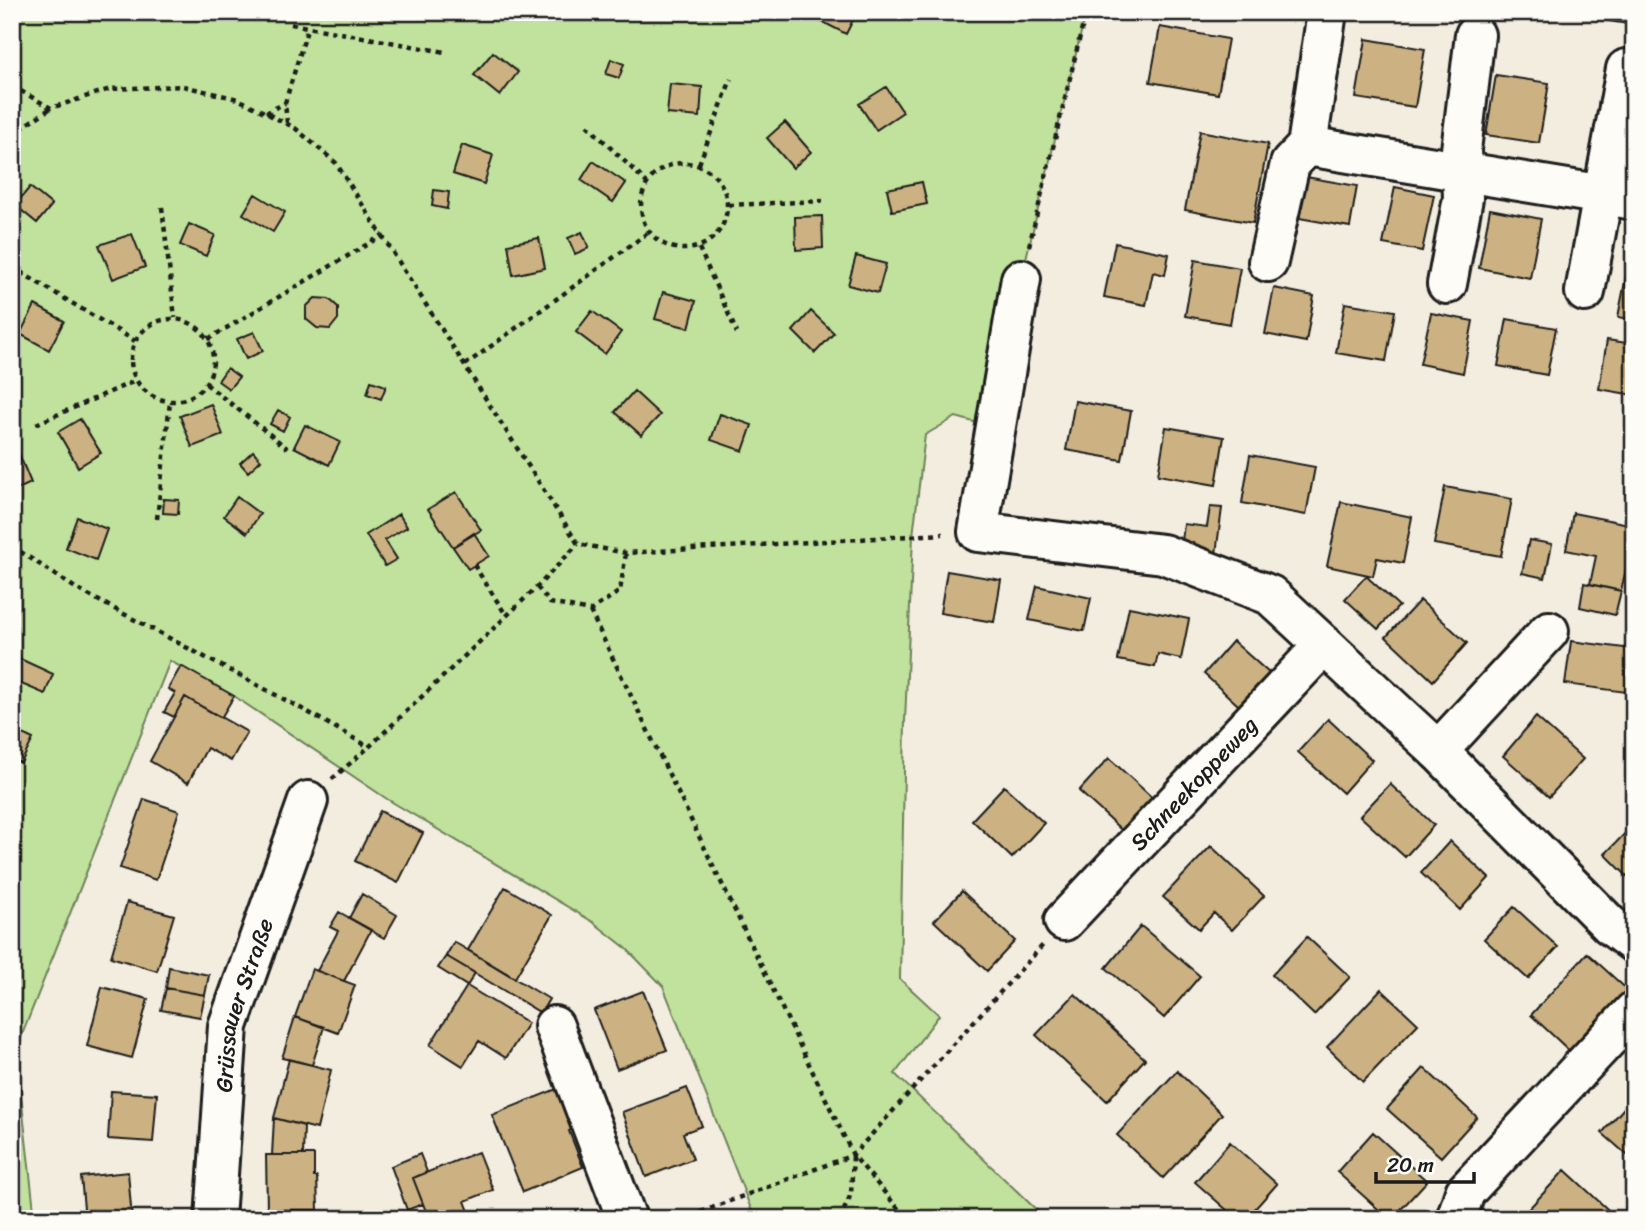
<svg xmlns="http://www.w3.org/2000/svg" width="1646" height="1231" font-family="Sriracha,sans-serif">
<rect width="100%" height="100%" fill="#f3ede0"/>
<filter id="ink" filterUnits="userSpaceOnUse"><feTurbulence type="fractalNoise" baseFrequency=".0143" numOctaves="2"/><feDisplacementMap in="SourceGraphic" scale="14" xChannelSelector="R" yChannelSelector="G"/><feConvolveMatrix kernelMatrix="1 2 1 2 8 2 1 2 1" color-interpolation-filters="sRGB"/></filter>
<g filter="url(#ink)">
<path fill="#c0e29c" stroke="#6e7f5c" stroke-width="2" d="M 15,12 L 1086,12 L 1021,279 L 995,428 L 956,417 L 925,435 L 913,536 L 905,721 L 900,979 L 939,1015 L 895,1074 L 1046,1219 L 755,1219 L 663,986 L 626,948 L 593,922 L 387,799 L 234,696 L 170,661 L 16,1050 L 35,1219 L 12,1219 L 12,14 Z"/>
<path fill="#ccb282" stroke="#1c1c1c" stroke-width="2" d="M 818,12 L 848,12 L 855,16 L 846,34 L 815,18 Z
M 1574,12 L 1630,12 L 1628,24 L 1573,15 Z
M 1160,27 L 1228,39 L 1218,94 L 1150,82 Z
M 1366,39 L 1425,49 L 1415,107 L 1356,98 Z
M 493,52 L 518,72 L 500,96 L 474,75 Z
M 611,59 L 624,64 L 619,78 L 606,74 Z
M 1496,75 L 1549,83 L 1539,143 L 1486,135 Z
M 670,84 L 702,87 L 700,117 L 667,114 Z
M 886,87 L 903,112 L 876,130 L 859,104 Z
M 785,122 L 811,152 L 793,168 L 767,138 Z
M 1200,131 L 1268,144 L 1253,223 L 1185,210 Z
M 462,145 L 493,155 L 484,184 L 453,174 Z
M 593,161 L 626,183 L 613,202 L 581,180 Z
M 1306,177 L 1357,186 L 1350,227 L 1299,218 Z
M 922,182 L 927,204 L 892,211 L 887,189 Z
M 30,187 L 52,205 L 37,223 L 15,205 Z
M 1395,187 L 1434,195 L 1422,251 L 1383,244 Z
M 434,190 L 449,192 L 447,209 L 432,206 Z
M 255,194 L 285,212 L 273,232 L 243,214 Z
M 1490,209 L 1541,219 L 1530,278 L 1479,268 Z
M 822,216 L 823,248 L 796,250 L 795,217 Z
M 189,224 L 215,235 L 206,256 L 180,245 Z
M 582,232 L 589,248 L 575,254 L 568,238 Z
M 132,234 L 145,267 L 113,279 L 99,245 Z
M 539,238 L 545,268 L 513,275 L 508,244 Z
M 1632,239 L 1634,239 L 1634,278 L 1626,277 Z
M 1115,243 L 1169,254 L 1165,275 L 1153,272 L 1146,305 L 1104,297 Z
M 856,256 L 886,264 L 878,293 L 848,285 Z
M 1195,260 L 1240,268 L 1230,324 L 1185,316 Z
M 1626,277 L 1634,278 L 1634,320 L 1618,317 Z
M 1274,288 L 1314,296 L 1306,342 L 1265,334 Z
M 663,292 L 696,301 L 689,328 L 655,319 Z
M 315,298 L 329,299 L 338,307 L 338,319 L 330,329 L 317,328 L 306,319 L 306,307 Z
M 1345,303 L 1395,311 L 1386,361 L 1336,353 Z
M 35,305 L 64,321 L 49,350 L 20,334 Z
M 592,311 L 621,332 L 605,354 L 576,332 Z
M 811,311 L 834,333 L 815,353 L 793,331 Z
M 1431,313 L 1473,321 L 1463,373 L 1420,364 Z
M 1507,319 L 1556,328 L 1547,375 L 1498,366 Z
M 254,332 L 263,351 L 246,359 L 237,339 Z
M 1607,340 L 1634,344 L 1634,395 L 1599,389 Z
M 227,368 L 239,377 L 229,389 L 218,381 Z
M 371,381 L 386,386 L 381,399 L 367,394 Z
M 634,391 L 660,415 L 641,435 L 615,412 Z
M 1075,401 L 1131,411 L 1122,460 L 1066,450 Z
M 211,404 L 223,435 L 192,447 L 180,416 Z
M 278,410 L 290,417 L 283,431 L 270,424 Z
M 720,414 L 752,425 L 743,451 L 711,440 Z
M 80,419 L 101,453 L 78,467 L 58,432 Z
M 305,425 L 340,442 L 329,465 L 294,447 Z
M 1166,427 L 1224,437 L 1216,485 L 1158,475 Z
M 253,451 L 261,460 L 248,472 L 240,463 Z
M 19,454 L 31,483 L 12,492 L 12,457 Z
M 1250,455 L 1315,467 L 1306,515 L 1242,503 Z
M 1445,487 L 1512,499 L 1501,556 L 1434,544 Z
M 456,492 L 481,530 L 453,547 L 428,509 Z
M 237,497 L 260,514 L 247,533 L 224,516 Z
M 164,499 L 179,500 L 178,514 L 163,513 Z
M 1341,502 L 1412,517 L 1403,563 L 1377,558 L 1373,576 L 1327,566 Z
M 1210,507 L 1222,508 L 1216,554 L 1181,550 L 1184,524 L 1207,527 Z
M 1573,513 L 1634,525 L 1634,562 L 1628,561 L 1621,591 L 1590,584 L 1596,556 L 1566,550 Z
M 399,514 L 407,527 L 385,540 L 397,559 L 385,566 L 366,535 Z
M 77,517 L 107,529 L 96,560 L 66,548 Z
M 474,533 L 489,556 L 468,569 L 453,547 Z
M 1529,540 L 1552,544 L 1545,578 L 1522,573 Z
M 947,571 L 1001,580 L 994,622 L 940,613 Z
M 1366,576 L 1399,606 L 1378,629 L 1345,599 Z
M 1584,583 L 1621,591 L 1615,615 L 1580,607 Z
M 1037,586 L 1091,598 L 1084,631 L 1029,620 Z
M 1420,600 L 1467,643 L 1433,681 L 1386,637 Z
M 1129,607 L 1189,619 L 1181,659 L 1158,654 L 1155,667 L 1118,660 Z
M 1233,641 L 1279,682 L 1249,715 L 1204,674 Z
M 1571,641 L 1632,649 L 1626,692 L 1565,684 Z
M 18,658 L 53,674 L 45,694 L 12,680 L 12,672 Z
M 181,666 L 234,696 L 221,718 L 185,697 L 174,717 L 164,712 L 175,693 L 168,689 Z
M 185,697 L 247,732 L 231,761 L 207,748 L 188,783 L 150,761 Z
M 1536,717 L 1583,759 L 1549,797 L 1503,756 Z
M 1328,719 L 1372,760 L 1343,793 L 1298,752 Z
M 12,729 L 33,739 L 21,763 L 12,759 Z
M 1109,758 L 1158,803 L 1128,836 L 1079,791 Z
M 1390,784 L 1434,825 L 1405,857 L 1360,816 Z
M 1004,786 L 1044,823 L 1012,858 L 972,820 Z
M 144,799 L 179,811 L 156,880 L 120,868 Z
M 380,811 L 423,833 L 398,883 L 355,861 Z
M 1634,824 L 1634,883 L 1605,854 Z
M 1450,841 L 1489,878 L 1460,910 L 1421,873 Z
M 1211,846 L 1264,896 L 1232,930 L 1214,913 L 1199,929 L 1163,897 Z
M 505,887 L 552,915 L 515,978 L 468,950 Z
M 962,891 L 1015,941 L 987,971 L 934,921 Z
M 362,894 L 397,915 L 384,938 L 349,918 Z
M 127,902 L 174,915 L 157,971 L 111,957 Z
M 1514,907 L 1558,947 L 1528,979 L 1484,939 Z
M 339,912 L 371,930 L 344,981 L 317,971 L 338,931 L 330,927 Z
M 1141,926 L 1200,976 L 1164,1018 L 1106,968 Z
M 1307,937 L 1350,977 L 1314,1015 L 1272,975 Z
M 454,942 L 549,999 L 541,1013 L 446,956 Z
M 1587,953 L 1632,994 L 1575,1056 L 1531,1015 Z
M 446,956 L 475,973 L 467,986 L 438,968 Z
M 169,967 L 209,975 L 205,995 L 166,988 Z
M 312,969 L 355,985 L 338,1033 L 295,1017 Z
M 467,986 L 528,1023 L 506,1058 L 479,1041 L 463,1066 L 430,1045 Z
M 102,987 L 148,999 L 132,1058 L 87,1046 Z
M 166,988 L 205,995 L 200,1017 L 161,1010 Z
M 1381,989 L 1418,1024 L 1363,1082 L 1327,1047 Z
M 643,991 L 667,1050 L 617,1069 L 594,1010 Z
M 1075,994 L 1145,1059 L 1107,1101 L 1036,1035 Z
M 295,1017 L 324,1027 L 312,1065 L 282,1058 Z
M 289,1059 L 331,1070 L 317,1129 L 274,1118 Z
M 1424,1068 L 1477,1117 L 1441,1157 L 1387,1109 Z
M 1177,1071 L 1222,1114 L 1163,1178 L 1117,1135 Z
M 564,1086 L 581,1126 L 569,1131 L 583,1167 L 523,1192 L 492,1115 Z
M 687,1088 L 702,1126 L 683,1133 L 693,1159 L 646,1177 L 622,1112 Z
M 111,1091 L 157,1094 L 153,1142 L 108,1139 Z
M 1631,1100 L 1634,1103 L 1634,1161 L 1602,1133 Z
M 274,1118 L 304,1126 L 303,1155 L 272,1155 Z
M 1373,1132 L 1427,1181 L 1392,1219 L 1389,1219 L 1337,1172 Z
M 1230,1142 L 1277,1184 L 1246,1219 L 1237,1219 L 1195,1182 Z
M 478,1152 L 493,1190 L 465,1201 L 472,1219 L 429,1219 L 413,1178 Z
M 420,1154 L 427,1172 L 413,1178 L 423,1204 L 407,1210 L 391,1166 Z
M 266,1155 L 314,1155 L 314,1177 L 317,1177 L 318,1210 L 267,1210 Z
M 1565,1170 L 1618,1219 L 1527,1219 L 1523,1215 Z
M 128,1172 L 132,1219 L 85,1219 L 81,1177 Z
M 288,1210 L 287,1219 L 271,1219 L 271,1211 Z"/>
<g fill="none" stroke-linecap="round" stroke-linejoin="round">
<g stroke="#1c1c1c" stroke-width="44">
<g id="minor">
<path d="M 1307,146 L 1634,200"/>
<path d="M 1268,262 L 1290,164 L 1307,146 L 1327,12"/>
<path d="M 1021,279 L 978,532 L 1163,554 L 1270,595 L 1438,751 L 1610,925 L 1634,943"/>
<path d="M 1447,284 L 1463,198 L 1461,150 L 1475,35"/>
<path d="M 1585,292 L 1626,69"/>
<path d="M 1438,751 L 1549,631"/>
<path id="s1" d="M 1064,921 L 1324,645"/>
<path d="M 554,1026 L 627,1219"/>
<path id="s2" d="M 215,1219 L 228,1026 L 308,801"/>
<path d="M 1456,1219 L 1465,1192 L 1634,1011"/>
</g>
</g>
<path stroke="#1c1c1c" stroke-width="4.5" stroke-dasharray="5 5" stroke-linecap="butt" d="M 291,24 L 445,52
M 12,86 L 51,108 L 110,89 L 183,86 L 238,99 L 266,113 L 295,128 L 336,163 L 578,544 L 626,553 L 943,534
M 266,113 L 285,103
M 287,123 L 285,103 L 308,27
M 587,125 L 647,183
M 12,134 L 51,108
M641 206a43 43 0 1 1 86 0a43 43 0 1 1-86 0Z
M 699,164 L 731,79
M 729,205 L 823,201
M 162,207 L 175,318
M 1029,246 L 1086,12
M 699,248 L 737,333
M 12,267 L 135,341
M131 360a41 41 0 1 1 82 0a41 41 0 1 1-82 0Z
M 208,339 L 383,235
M 465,365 L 649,232
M 206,384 L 287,448
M 36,424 L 135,381
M 157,519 L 170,402
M 12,546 L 77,589 L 306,711 L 369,747 L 537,587 L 578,544
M 474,565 L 506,615
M 537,587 L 550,603 L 590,611 L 620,591 L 626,553
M 590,611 L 853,1155 L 907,1219
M 332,779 L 369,747
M 682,1219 L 853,1155 L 1043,945
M 840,1219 L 851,1194 L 853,1155"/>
<use href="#minor" stroke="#fdfcf7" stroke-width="38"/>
</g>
</g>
<g text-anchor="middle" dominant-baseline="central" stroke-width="7" stroke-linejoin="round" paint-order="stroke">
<g font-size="23" fill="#1c1c1c" stroke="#fdfcf7">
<text stroke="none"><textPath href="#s1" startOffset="189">Schneekoppeweg</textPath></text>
<text stroke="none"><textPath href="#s2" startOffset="217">Grüssauer Straße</textPath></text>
</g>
</g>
<rect width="1646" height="1231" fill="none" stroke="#fdfcf7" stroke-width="42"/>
<rect x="21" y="21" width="1604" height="1189" fill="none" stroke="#1c1c1c" stroke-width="2.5" filter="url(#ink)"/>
<path d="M1376 1172v10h98v-10" fill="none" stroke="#1c1c1c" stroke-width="3.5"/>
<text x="1387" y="1172" font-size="21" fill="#1c1c1c" stroke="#fdfcf7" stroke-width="5" paint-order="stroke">20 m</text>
</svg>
